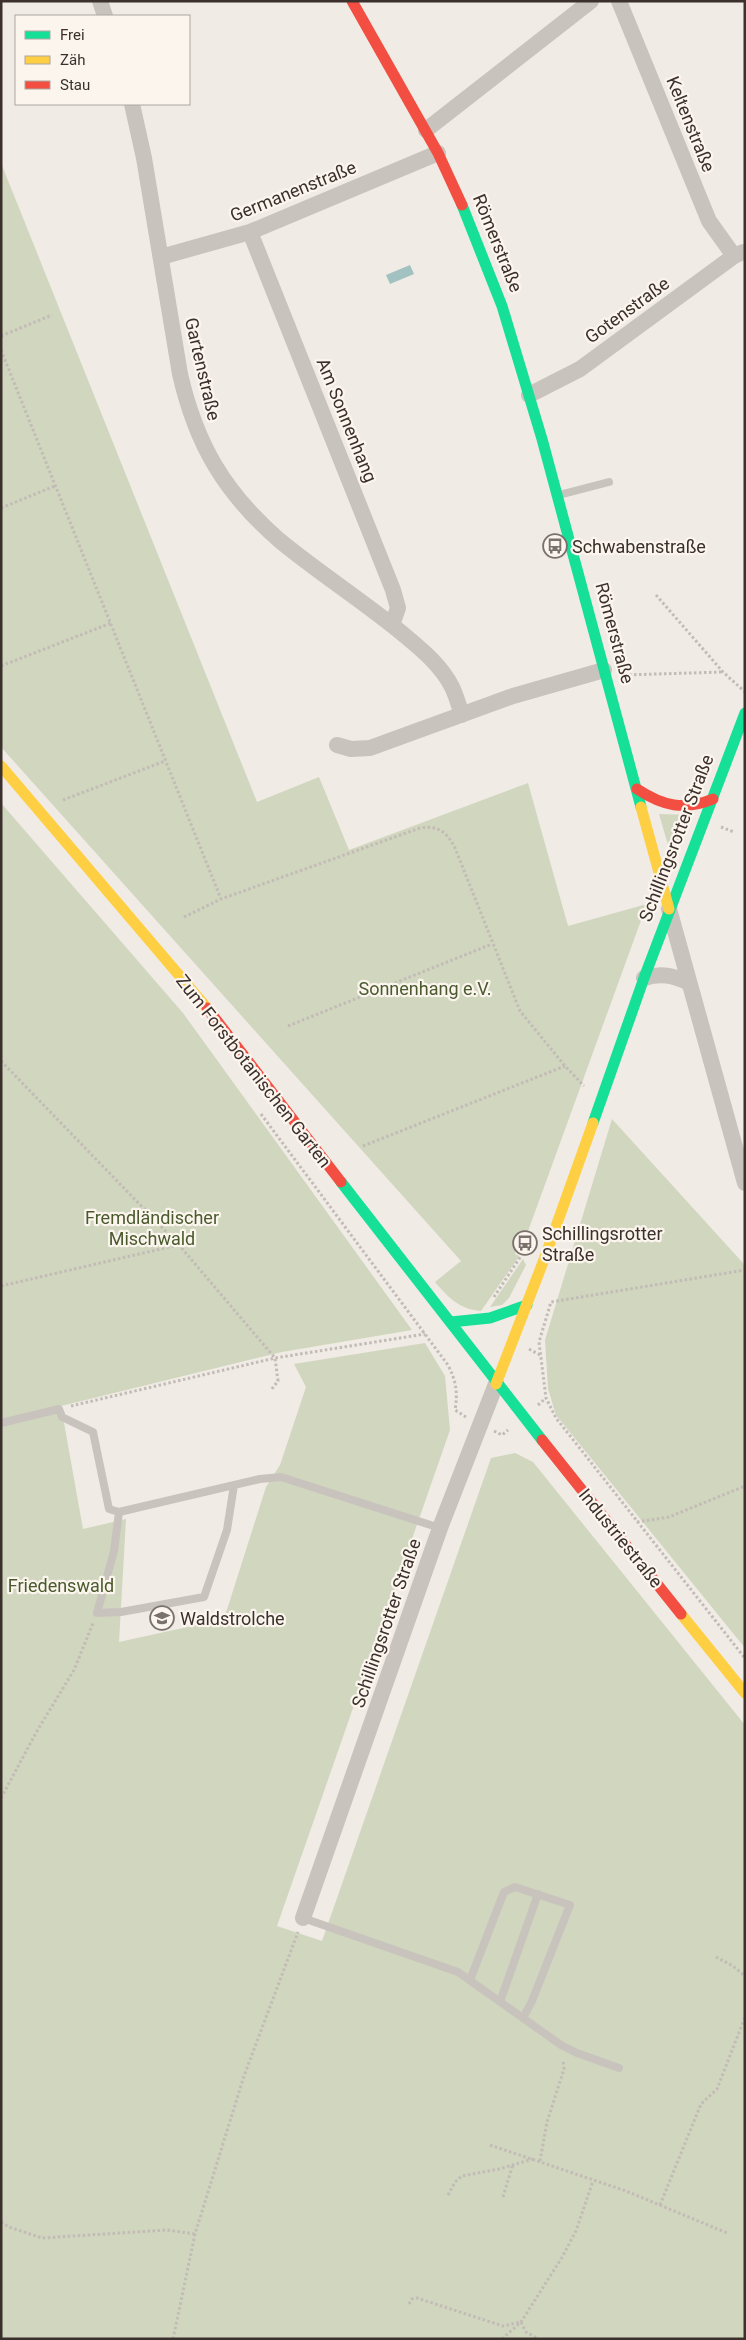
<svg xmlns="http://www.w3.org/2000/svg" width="746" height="2340" font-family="Roboto,sans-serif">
<rect width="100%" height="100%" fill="#f0ebe5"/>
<path fill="#d1d6bf" d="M 1,163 L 257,802 L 319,777 L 349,850 L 528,783 L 568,926 L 647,904 L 523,1245 L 518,1244 L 515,1254 L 519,1256 L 518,1258 L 481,1311 C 459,1309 449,1298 435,1282 L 461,1261 L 1,747 Z
M 1,803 L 183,1013 L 412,1330 L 282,1352 L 61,1406 L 83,1529 L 126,1519 L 119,1642 L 224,1619 L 266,1487 L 280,1465 L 306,1387 L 294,1364 L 425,1343 L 445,1376 L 450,1430 L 277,1926 L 322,1941 L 491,1458 L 515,1453 L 533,1462 L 745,1725 L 745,2339 L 1,2339 Z
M 659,814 L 691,815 L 675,856 L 671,855 Z
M 612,1119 L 743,1263 L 745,1269 L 745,1648 L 556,1415 L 548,1389 L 545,1340 Z
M 523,1259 L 526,1265 L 509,1298 L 502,1305 L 490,1307 Z"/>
<path fill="#a1c2c1" d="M 410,265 L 414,274 L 390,284 L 386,275 Z"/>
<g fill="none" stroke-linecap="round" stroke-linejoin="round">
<path stroke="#c2bbb6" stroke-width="3" stroke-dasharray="2.5 2.5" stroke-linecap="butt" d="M 1,336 L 52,315
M 1,350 L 221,899
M 1,508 L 55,486
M 656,595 L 723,672 L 745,692
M 1,666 L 111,623
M 624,675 L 723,672
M 63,800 L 165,761
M 721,827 L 734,832
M 184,917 L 221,899 L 420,828 C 438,825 447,832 455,848 L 520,1011 L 565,1066 L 584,1086
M 288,1026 L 492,944
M 1,1061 L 179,1245 L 275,1358 L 278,1381 L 271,1390
M 261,1114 L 448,1365 C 456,1381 458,1392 455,1410 L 466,1417
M 363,1146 L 565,1066
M 1,1286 L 178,1245
M 494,1297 L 521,1256
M 529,1349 L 540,1355
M 538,1405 L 546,1398
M 71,1406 L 275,1358 L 425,1334
M 494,1431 L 502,1435 L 508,1430
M 637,1522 L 669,1517 L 745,1486
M 744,1657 L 556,1418 L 546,1398 L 539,1342 L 551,1302 L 745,1270
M 1,1798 L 37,1731 L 74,1670 L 93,1623
M 716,1957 L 733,1966 L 745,1976
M 490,2145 L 626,2191 L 727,2233
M 540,2161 L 547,2122 L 564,2069 L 563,2060
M 448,2195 L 455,2182 L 462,2176 L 499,2169 L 533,2159
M 503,2197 L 513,2164
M 660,2205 L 701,2104 L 717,2089 L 745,2017
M 1,2222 L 9,2227 L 42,2238 L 167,2230 L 195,2234
M 409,2304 L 412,2299 L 417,2298 L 503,2326 L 521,2322 L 526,2332 L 539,2339
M 173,2339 L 195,2234 L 244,2076 L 298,1932
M 502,2339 L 521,2322 L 561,2259 L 576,2231 L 593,2181"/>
<path stroke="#c9c3be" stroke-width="8" d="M 559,495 L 609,482
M 1,1423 L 59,1409 L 62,1417 L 93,1432 L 109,1509 L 119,1512 L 260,1479 L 281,1477 L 440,1528
M 119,1512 L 114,1551 L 97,1613 L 121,1612 L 204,1597 L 227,1530 L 234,1485
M 303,1918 L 458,1972 L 561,2045 L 577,2053 L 619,2068
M 470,1980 L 504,1892 L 515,1887 L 570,1905 L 532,2001 L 523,2018
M 500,2002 L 538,1894"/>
<path stroke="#c9c3be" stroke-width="16" d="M 100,1 L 105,16
M 619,1 L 709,221 L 734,256
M 132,104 L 144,158 L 180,374 C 196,444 224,492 279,540 C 319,573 363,601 403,634 C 421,649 441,665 452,687 C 456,695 459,706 462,715
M 426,130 L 591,1
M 250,232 L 393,590 L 398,608 L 392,625
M 161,257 L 250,232 L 438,153
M 529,395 L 580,369 L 734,256 L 743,252
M 337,745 L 351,749 L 370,748 L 513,696 L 604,670
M 669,909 L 745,1183
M 644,978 C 661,973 673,975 689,983
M 303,1918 L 440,1528 L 496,1384"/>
<path stroke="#16e098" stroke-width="11" d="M 462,205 L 502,306 L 542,439 L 641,807
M 593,1123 L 644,978 L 745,713
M 341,1182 L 542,1440
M 451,1322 L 490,1318 L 527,1305"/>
<path stroke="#ffcf43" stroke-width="11" d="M 1,766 L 207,1008
M 641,807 L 669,909
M 496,1384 L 545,1257 L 593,1123
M 681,1614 L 745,1693"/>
<path stroke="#f24e42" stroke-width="11" d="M 352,1 L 438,153 L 462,205
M 637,789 C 663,806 684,811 713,799
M 207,1008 L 341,1182
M 542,1440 L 681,1614"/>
</g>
<defs>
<g id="bus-ring" transform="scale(1.25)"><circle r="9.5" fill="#fbf5ee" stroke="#7a716c" stroke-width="1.5"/><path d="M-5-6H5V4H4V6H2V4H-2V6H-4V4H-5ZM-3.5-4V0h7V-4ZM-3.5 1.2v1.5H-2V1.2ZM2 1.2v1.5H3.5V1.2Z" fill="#7a716c"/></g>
<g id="school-ring" transform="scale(1.25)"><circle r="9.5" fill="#fbf5ee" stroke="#7a716c" stroke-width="1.5"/><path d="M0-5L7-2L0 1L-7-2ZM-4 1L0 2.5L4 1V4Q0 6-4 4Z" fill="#7a716c"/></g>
</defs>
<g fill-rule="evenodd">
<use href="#bus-ring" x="555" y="546"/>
<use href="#bus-ring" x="525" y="1243"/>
<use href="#school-ring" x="162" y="1618"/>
</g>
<g text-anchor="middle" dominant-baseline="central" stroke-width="4.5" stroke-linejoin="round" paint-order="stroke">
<g font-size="18" fill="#3b302b" stroke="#fbf5ee">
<text transform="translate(691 124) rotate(68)">Keltenstraße</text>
<text transform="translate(293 191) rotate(-22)">Germanenstraße</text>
<text transform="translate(498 243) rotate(68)">Römerstraße</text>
<text transform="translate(627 310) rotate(-36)">Gotenstraße</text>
<text transform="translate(203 369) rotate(77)">Gartenstraße</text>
<text transform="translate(347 420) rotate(68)">Am Sonnenhang</text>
<text transform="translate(615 633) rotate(75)">Römerstraße</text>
<text transform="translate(676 838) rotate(-69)">Schillingsrotter Straße</text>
<text transform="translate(254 1071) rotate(52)">Zum Forstbotanischen Garten</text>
<text transform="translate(621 1538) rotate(51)">Industriestraße</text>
<text transform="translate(386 1623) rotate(-71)">Schillingsrotter Straße</text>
</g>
<g font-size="18" fill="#3b302b" stroke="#fbf5ee" text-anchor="start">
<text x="572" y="546">Schwabenstraße</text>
<text x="542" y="1233">Schillingsrotter<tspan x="542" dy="21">Straße</tspan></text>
<text x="180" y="1618">Waldstrolche</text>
</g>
<g font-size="18" fill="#4a5a2e" stroke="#fbf5ee">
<text x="425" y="988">Sonnenhang e.V.</text>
<text x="152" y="1217">Fremdländischer<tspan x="152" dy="21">Mischwald</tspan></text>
<text x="61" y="1585">Friedenswald</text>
</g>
</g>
<rect width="746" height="2340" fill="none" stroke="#3b302b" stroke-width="5"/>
<rect x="15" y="15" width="175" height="90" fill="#fbf5ee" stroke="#aea6a0"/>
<rect x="25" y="31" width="25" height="8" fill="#16e098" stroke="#aea6a0"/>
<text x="60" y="40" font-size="15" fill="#3b302b">Frei</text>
<rect x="25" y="56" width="25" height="8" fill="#ffcf43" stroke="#aea6a0"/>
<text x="60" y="65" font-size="15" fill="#3b302b">Zäh</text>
<rect x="25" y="81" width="25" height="8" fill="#f24e42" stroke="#aea6a0"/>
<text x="60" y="90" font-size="15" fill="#3b302b">Stau</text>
</svg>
